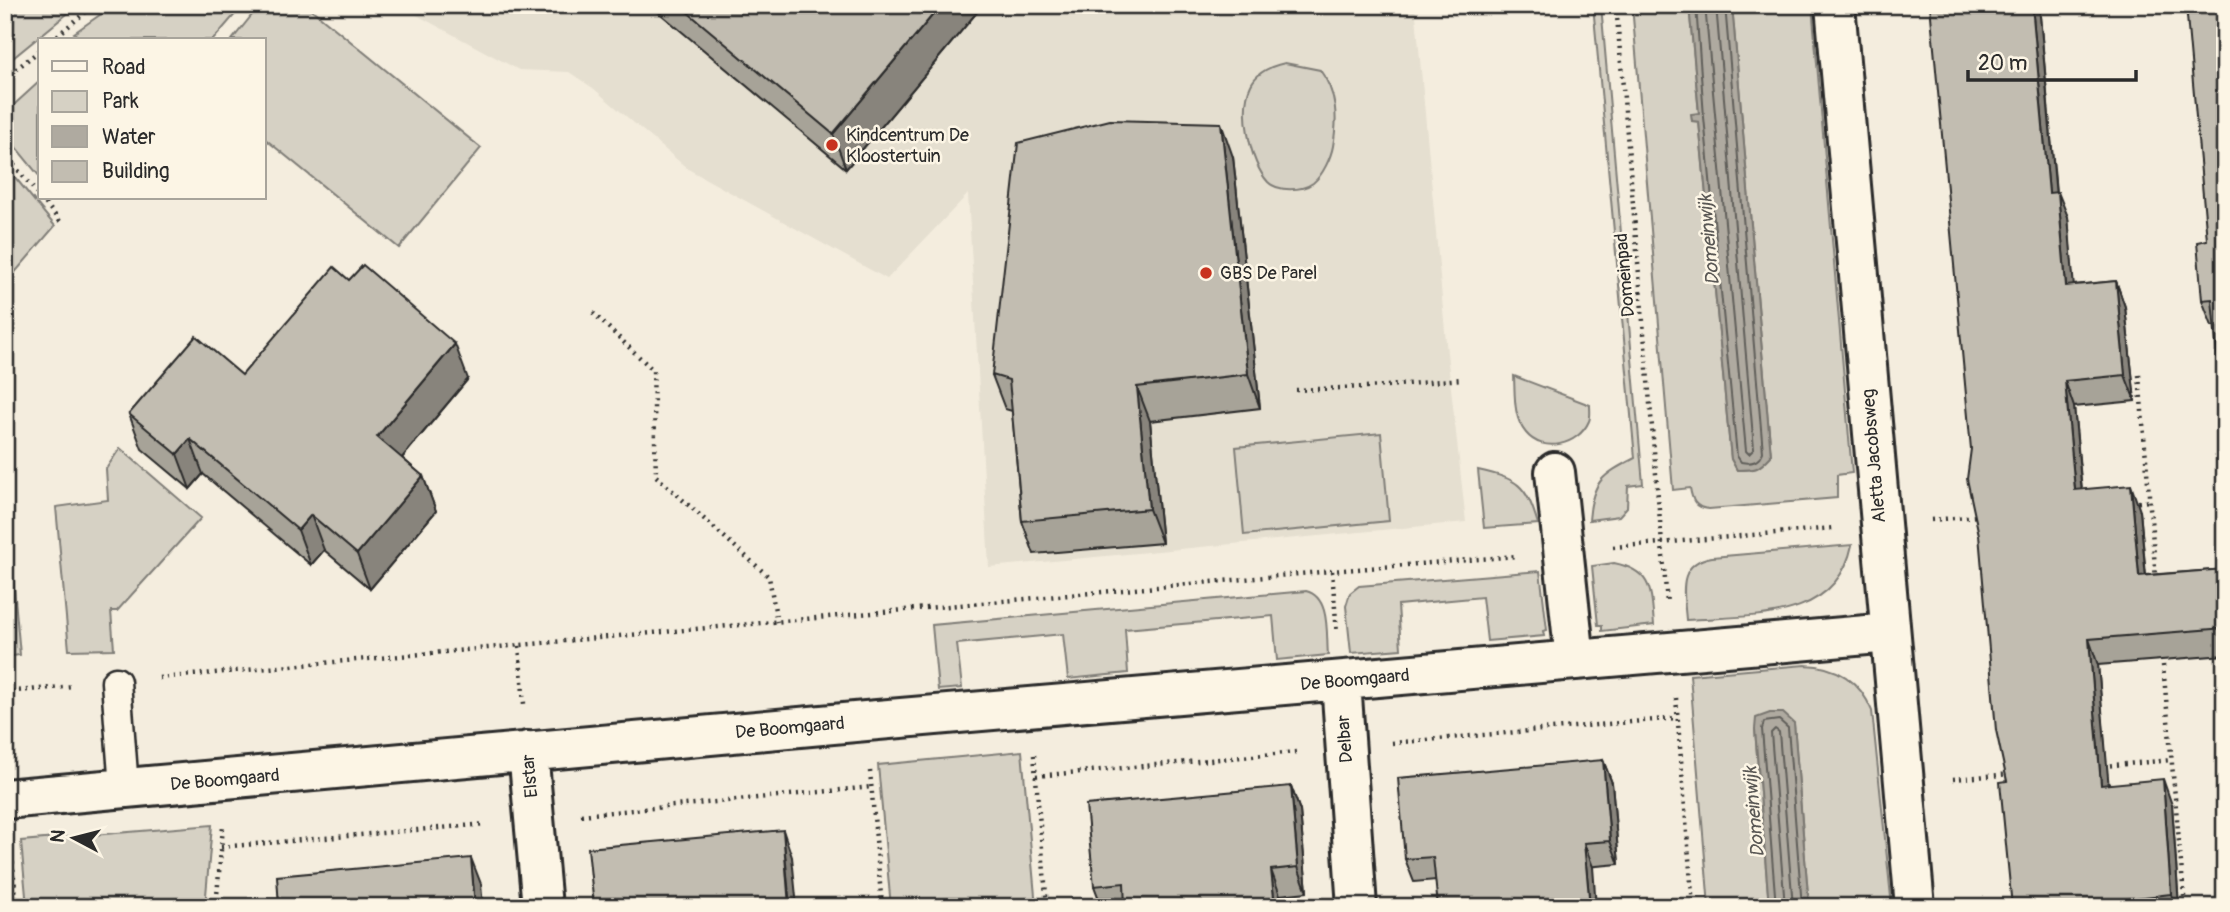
<svg xmlns="http://www.w3.org/2000/svg" width="2230" height="912" font-family="Pangolin,sans-serif">
<rect width="100%" height="100%" fill="#f4edde"/>
<filter id="ink" filterUnits="userSpaceOnUse"><feTurbulence type="fractalNoise" baseFrequency=".0143" numOctaves="2"/><feDisplacementMap in="SourceGraphic" scale="14" xChannelSelector="R" yChannelSelector="G"/><feConvolveMatrix kernelMatrix="1 2 1 2 8 2 1 2 1" color-interpolation-filters="sRGB"/></filter>
<g filter="url(#ink)">
<path fill="#e5dfd0" d="M 398,5 L 1415,5 L 1447,353 L 1466,522 L 989,567 L 968,194 L 887,279 L 688,169 L 593,88 L 569,72 L 519,70 Z"/>
<path fill="#d6d1c4" stroke="#807e78" stroke-width="2" d="M 5,5 L 78,5 L 13,58 L 5,48 Z
M 114,5 L 243,5 L 213,40 L 82,40 L 74,33 Z
M 260,5 L 306,5 L 481,148 L 399,248 L 264,138 L 264,40 L 232,40 Z
M 1593,5 L 1601,5 L 1643,484 L 1628,486 L 1627,507 L 1619,516 L 1589,520 C 1592,481 1602,475 1635,458 Z
M 1632,5 L 1689,5 L 1699,114 L 1692,114 L 1692,121 L 1699,121 L 1731,459 L 1737,470 C 1756,470 1758,470 1771,455 L 1732,5 L 1812,5 L 1852,473 L 1837,475 L 1837,498 L 1709,509 C 1695,508 1692,500 1690,488 L 1673,490 Z
M 1285,63 L 1320,70 C 1337,93 1338,118 1333,146 C 1331,157 1323,175 1313,183 C 1302,191 1278,192 1268,182 C 1250,162 1239,109 1251,85 C 1257,72 1271,66 1285,63 Z
M 40,81 L 40,177 L 5,134 L 5,113 Z
M 5,165 L 55,226 L 5,284 Z
M 1514,376 L 1590,405 C 1590,410 1591,417 1589,421 C 1579,445 1543,454 1526,433 C 1513,418 1515,394 1514,376 Z
M 1381,433 L 1389,521 L 1244,535 L 1236,447 Z
M 120,448 L 201,518 L 117,611 L 111,611 L 114,649 L 69,650 L 56,507 L 108,500 L 106,469 Z
M 1478,470 C 1518,479 1526,484 1538,524 L 1484,528 Z
M 5,485 L 20,655 L 5,657 Z
M 1852,545 C 1836,624 1749,615 1686,620 C 1684,593 1676,563 1712,557 Z
M 1614,563 C 1653,571 1651,591 1654,625 L 1602,631 L 1602,625 L 1598,625 L 1592,566 Z
M 1540,571 L 1547,630 L 1543,631 L 1544,636 L 1487,641 L 1482,597 L 1398,605 L 1401,649 L 1351,653 L 1346,606 L 1350,593 L 1359,586 Z
M 1306,591 C 1331,597 1326,635 1328,655 L 1277,660 L 1273,616 L 1125,629 L 1128,673 L 1068,679 L 1063,634 L 957,644 L 962,688 L 938,690 L 932,625 Z
M 1805,665 C 1838,666 1860,681 1872,711 L 1892,907 L 1809,907 L 1794,724 L 1782,713 L 1770,713 L 1755,729 L 1769,907 L 1709,907 L 1690,675 Z
M 1022,751 L 1036,907 L 891,907 L 878,765 Z
M 212,825 L 205,907 L 27,907 L 21,841 Z"/>
<path fill="#afaaa0" stroke="#7a7771" stroke-width="2" d="M 1689,5 L 1732,5 L 1771,456 C 1758,470 1756,470 1737,470 L 1731,459 L 1699,122 L 1692,121 L 1691,114 L 1699,113 Z
M 1770,713 L 1783,713 L 1794,723 L 1809,907 L 1769,907 L 1755,729 L 1756,718 Z"/>
<g fill="none" stroke-linecap="round" stroke-linejoin="round">
<path stroke="#605e5a" stroke-width="2" d="M 1696,5 L 1704,117 L 1737,456 L 1741,462 C 1752,464 1759,462 1763,452 L 1725,5
M 1705,5 L 1746,451 L 1749,454 L 1754,449 L 1716,5
M 1776,907 L 1762,729 L 1764,722 L 1779,720 L 1788,728 L 1802,907
M 1785,907 L 1771,733 L 1775,729 L 1779,732 L 1793,907"/>
<g stroke="#2b2b2b" stroke-width="33">
<path id="lane" d="M 116,682 L 124,788"/>
</g>
<g stroke="#2b2b2b" stroke-width="44">
<path id="street" d="M 1555,472 L 1575,660
M 1341,682 L 1357,907
M 528,751 L 542,907
M 5,799 L 866,721 L 1890,633"/>
</g>
<g stroke="#2b2b2b" stroke-width="44">
<path id="secondary" d="M 1835,5 L 1915,907"/>
</g>
<path stroke="#2b2b2b" stroke-width="4.5" stroke-dasharray="2 5" stroke-linecap="butt" d="M 1616,5 L 1667,603
M 52,40 L 94,5
M 5,58 L 15,70
M 5,78 L 40,50
M 5,154 L 40,197
M 41,198 L 63,225
M 593,313 L 653,370 L 656,476 L 769,577 L 777,622
M 2139,375 L 2156,579
M 1296,390 L 1387,386 L 1461,379
M 2131,503 L 2150,501
M 1931,520 L 1979,516
M 1613,547 L 1834,528
M 1332,571 L 1337,633
M 519,646 L 524,704
M 2163,665 L 2185,907
M 159,678 L 1332,571 L 1517,556
M 5,692 L 74,686
M 1676,698 L 1693,907
M 1392,743 L 1677,718
M 1034,755 L 1047,907
M 2103,766 L 2172,760
M 870,771 L 882,907
M 1036,776 L 1296,752
M 1953,779 L 2011,774
M 581,815 L 872,787
M 221,847 L 486,824
M 11,848 L 17,907
M 216,907 L 223,827"/>
<use href="#lane" stroke="#fcf5e5" stroke-width="28"/>
<use href="#street" stroke="#fcf5e5" stroke-width="38"/>
<use href="#secondary" stroke="#fcf5e5" stroke-width="38"/>
</g>
<path fill="#a7a398" stroke="#2b2b2b" stroke-width="2" d="M 650,5 L 983,5 L 846,169 Z
M 2039,5 L 2056,192 L 2068,217 L 2073,285 L 2116,281 L 2125,307 L 2135,401 L 2074,407 L 2082,490 L 2140,511 L 2146,575 L 2225,569 L 2225,655 L 2098,665 L 2108,784 L 2172,805 L 2179,907 L 2012,907 L 2007,781 L 1971,449 Z
M 1233,157 L 1260,408 L 1150,421 L 1162,543 L 1034,554 L 1022,521 L 1012,411 L 1005,409 L 992,375 Z
M 2207,240 L 2215,326 L 2212,326 L 2202,300 Z
M 242,375 L 468,379 L 402,458 L 423,476 L 436,511 L 370,589 L 324,550 L 311,565 L 203,474 L 190,489 L 142,449 L 129,414 Z
M 1603,760 L 1612,783 L 1619,864 L 1414,882 L 1405,859 Z
M 1291,786 L 1300,811 L 1307,892 L 1280,895 L 1282,907 L 1102,907 L 1094,886 Z"/>
<path fill="#88847c" stroke="#2b2b2b" stroke-width="2" d="M 941,5 L 983,5 L 846,169 L 833,134 Z
M 2032,5 L 2039,5 L 2058,219 L 2049,193 Z
M 1221,123 L 1233,157 L 1260,408 L 1248,374 Z
M 2058,192 L 2068,217 L 2076,312 L 2066,286 Z
M 2116,281 L 2125,307 L 2135,401 L 2125,375 Z
M 455,344 L 468,379 L 390,472 L 377,437 Z
M 2065,381 L 2074,407 L 2084,516 L 2075,490 Z
M 1137,387 L 1150,421 L 1162,543 L 1149,509 Z
M 190,439 L 203,474 L 190,489 L 177,454 Z
M 423,476 L 436,511 L 370,589 L 357,554 Z
M 2131,485 L 2140,511 L 2148,602 L 2139,576 Z
M 311,515 L 324,550 L 311,565 L 298,530 Z
M 2089,639 L 2098,665 L 2111,811 L 2101,785 Z
M 1603,760 L 1612,783 L 1619,864 L 1610,841 Z
M 2163,779 L 2172,805 L 2179,907 L 2176,907 L 2171,894 Z
M 1291,786 L 1300,811 L 1307,892 L 1298,867 Z
M 783,830 L 792,857 L 797,907 L 790,907 Z
M 1584,843 L 1593,867 L 1596,907 L 1590,907 Z
M 471,858 L 481,884 L 483,907 L 475,907 Z
M 1271,870 L 1280,895 L 1282,907 L 1275,907 Z"/>
<path fill="#c2bdb1" stroke="#2b2b2b" stroke-width="2" d="M 679,5 L 941,5 L 833,134 Z
M 1930,5 L 2032,5 L 2049,193 L 2058,192 L 2066,286 L 2116,281 L 2125,375 L 2065,381 L 2075,490 L 2131,485 L 2139,576 L 2225,569 L 2225,628 L 2089,639 L 2101,785 L 2163,779 L 2171,894 L 2110,901 L 2110,907 L 2012,907 L 2000,782 L 2007,781 L 1996,730 L 1979,535 L 1967,479 L 1971,449 Z
M 2186,5 L 2225,5 L 2225,441 L 2212,299 L 2202,300 L 2197,242 L 2207,240 Z
M 1110,120 L 1221,123 L 1248,374 L 1137,387 L 1149,509 L 1022,521 L 1009,380 L 992,375 L 1018,143 Z
M 363,265 L 455,344 L 377,437 L 423,476 L 357,554 L 311,515 L 298,530 L 190,439 L 177,454 L 129,414 L 196,336 L 242,375 L 334,267 L 349,280 Z
M 1603,760 L 1610,841 L 1584,843 L 1590,907 L 1438,907 L 1433,857 L 1405,859 L 1398,778 Z
M 1291,786 L 1298,867 L 1271,870 L 1275,907 L 1125,907 L 1124,883 L 1094,886 L 1086,805 Z
M 783,830 L 789,906 L 594,907 L 588,848 Z
M 471,858 L 475,907 L 279,907 L 277,876 Z"/>
</g>
<g fill="#c8321e" stroke="#fcf5e5" stroke-width="2.5">
<circle cx="832" cy="145" r="7"/>
<circle cx="1206" cy="273" r="7"/>
</g>
<g text-anchor="middle" dominant-baseline="central" stroke-width="5" stroke-linejoin="round" paint-order="stroke">
<g font-size="18" fill="#2b2b2b" stroke="#fcf5e5" text-anchor="start">
<text x="846" y="135">Kindcentrum De<tspan x="846" dy="21">Kloostertuin</tspan></text>
<text x="1220" y="273">GBS De Parel</text>
</g>
<g font-size="18" fill="#2b2b2b" stroke="#fcf5e5">
<text transform="translate(1625 275) rotate(-95)">Domeinpad</text>
<text transform="translate(1874 456) rotate(-95)">Aletta Jacobsweg</text>
<text transform="translate(1355 680) rotate(-5)">De Boomgaard</text>
<text transform="translate(790 728) rotate(-5)">De Boomgaard</text>
<text transform="translate(1345 739) rotate(-94)">Delbar</text>
<text transform="translate(530 776) rotate(-95)">Elstar</text>
<text transform="translate(225 780) rotate(-5)">De Boomgaard</text>
</g>
<g font-size="19" font-style="italic" fill="#595754" stroke="#fcf5e5">
<text transform="translate(1709 240) rotate(-95)">Domeinwijk</text>
<text transform="translate(1754 812) rotate(-95)">Domeinwijk</text>
</g>
</g>
<rect width="2230" height="912" fill="none" stroke="#fcf5e5" stroke-width="28"/>
<rect x="14" y="14" width="2202" height="884" fill="none" stroke="#2b2b2b" stroke-width="2.5" filter="url(#ink)"/>
<rect x="38" y="38" width="228" height="161" fill="#fcf5e5" stroke="#a8a49b" stroke-width="2"/>
<rect x="52" y="61" width="35" height="10" fill="#fcf5e5" stroke="#a8a49b" stroke-width="2"/>
<text x="102" y="74" font-size="21" fill="#2b2b2b">Road</text>
<rect x="52" y="91" width="35" height="21" fill="#d6d1c4" stroke="#a8a49b" stroke-width="2"/>
<text x="102" y="108" font-size="21" fill="#2b2b2b">Park</text>
<rect x="52" y="126" width="35" height="21" fill="#afaaa0" stroke="#a8a49b" stroke-width="2"/>
<text x="102" y="144" font-size="21" fill="#2b2b2b">Water</text>
<rect x="52" y="161" width="35" height="21" fill="#c2bdb1" stroke="#a8a49b" stroke-width="2"/>
<text x="102" y="178" font-size="21" fill="#2b2b2b">Building</text>
<g transform="translate(74 838) rotate(277)" stroke="#fcf5e5" stroke-width="5" paint-order="stroke">
<path d="M0-5L12 26L0 18L-12 26Z" fill="#2b2b2b"/>
<text y="-10" font-size="19" font-weight="bold" text-anchor="middle" fill="#2b2b2b">N</text>
</g>
<path d="M1968 70v10h168v-10" fill="none" stroke="#2b2b2b" stroke-width="3.5"/>
<text x="1978" y="70" font-size="21" fill="#2b2b2b" stroke="#fcf5e5" stroke-width="5" paint-order="stroke">20 m</text>
</svg>
